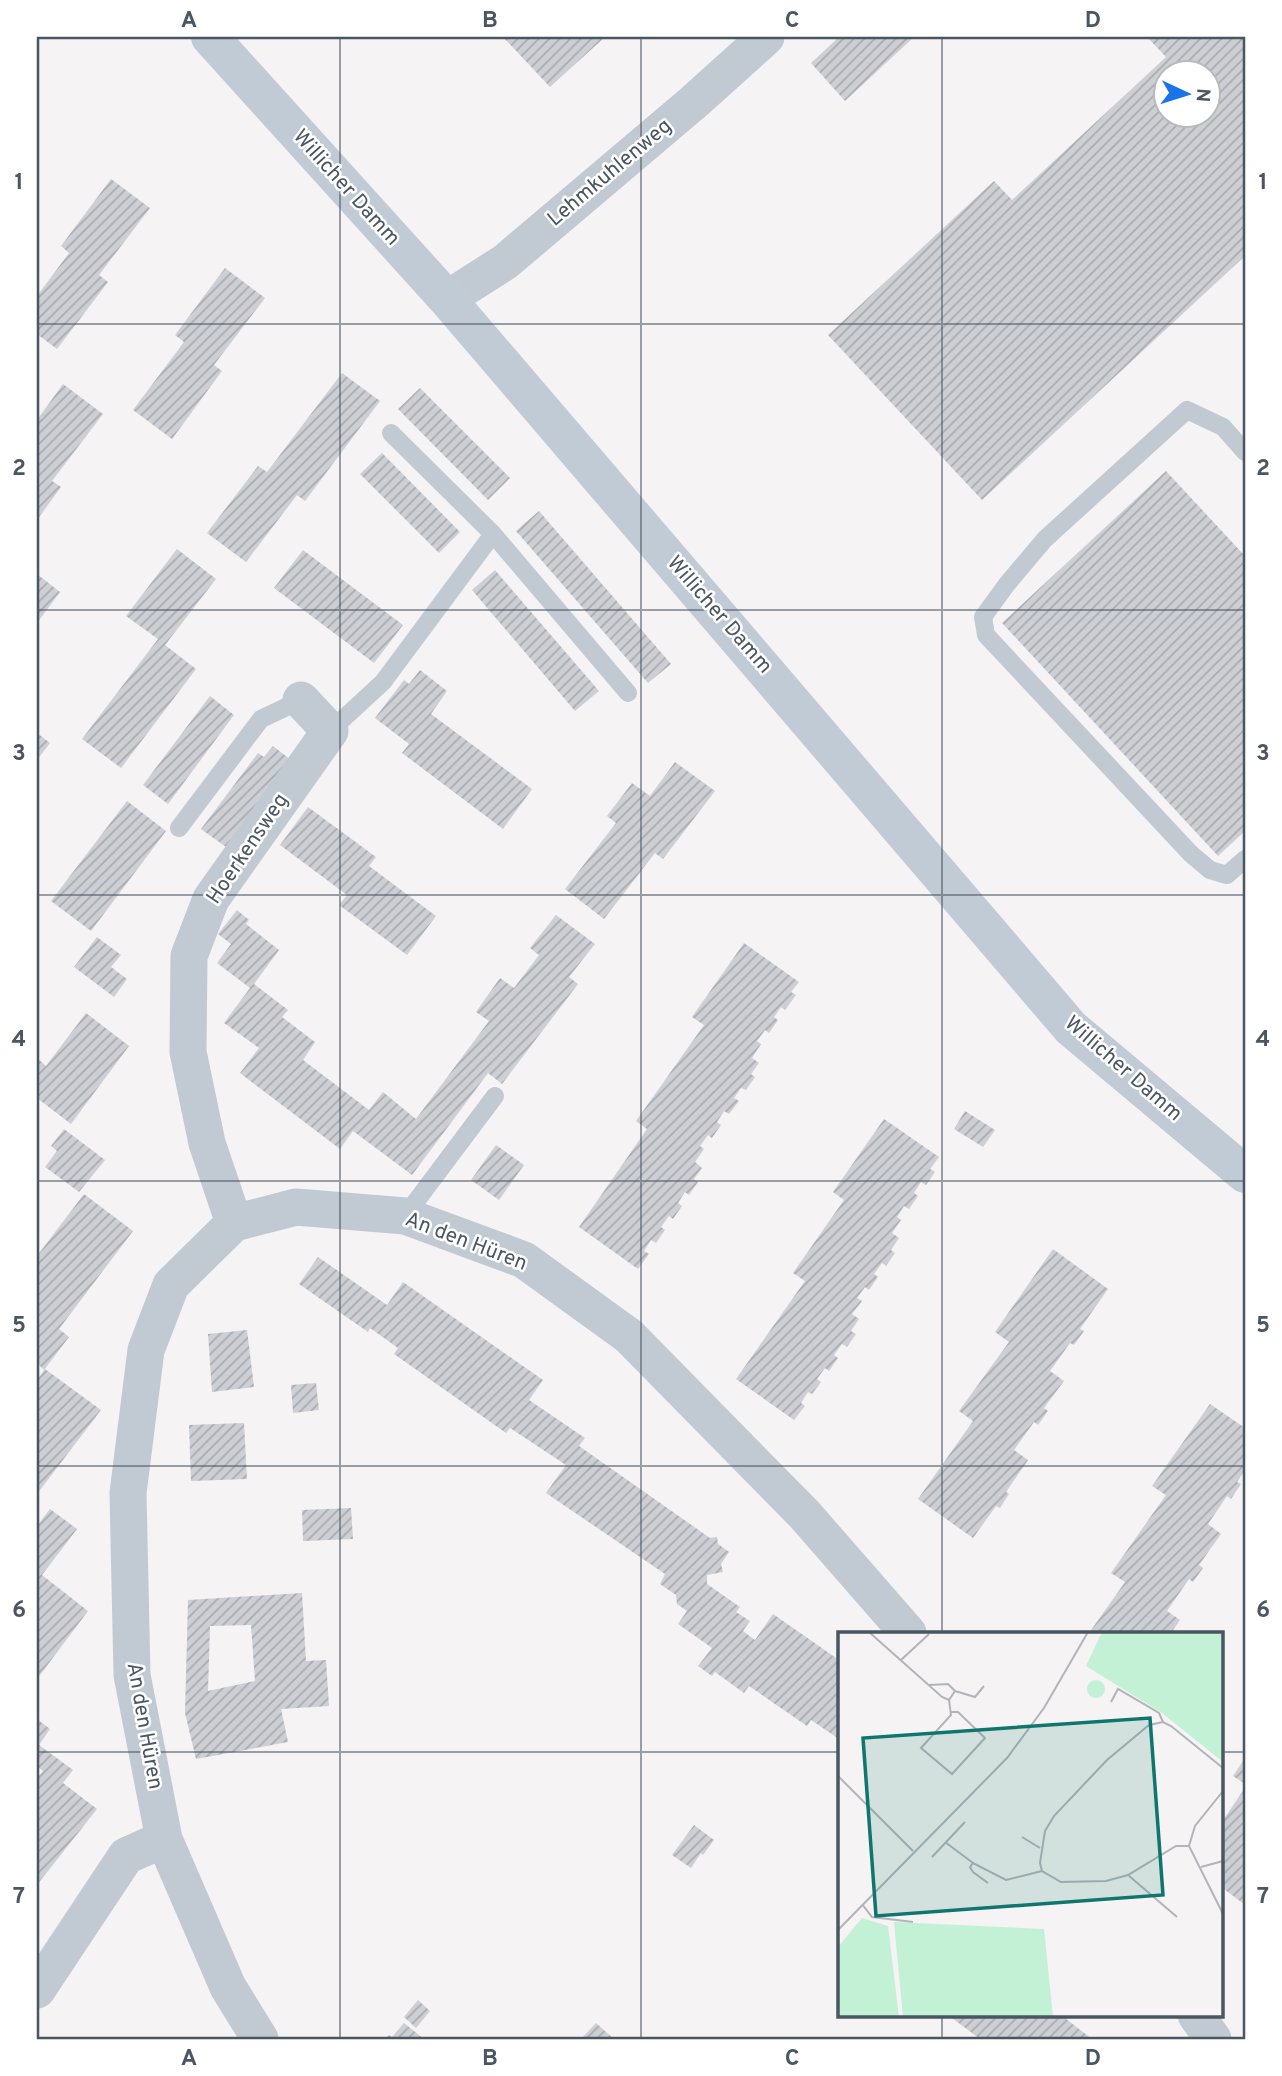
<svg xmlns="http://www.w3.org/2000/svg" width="1282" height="2076" font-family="Overpass,sans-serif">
<defs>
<pattern id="building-hatch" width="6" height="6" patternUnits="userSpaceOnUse" patternTransform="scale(1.75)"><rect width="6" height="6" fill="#cdcfd5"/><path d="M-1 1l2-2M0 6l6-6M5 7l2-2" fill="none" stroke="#a8abb0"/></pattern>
</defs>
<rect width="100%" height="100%" fill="#f5f3f3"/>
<path fill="url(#building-hatch)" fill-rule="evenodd" d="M 503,37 L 605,37 L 550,87 Z
M 839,37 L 914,37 L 845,101 L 811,63 Z
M 1147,37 L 1245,37 L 1245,256 L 982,500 L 828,335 L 994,181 L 1012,200 L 1166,57 ZM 1166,74 L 1208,74 L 1208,116 L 1166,116 Z
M 111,179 L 150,208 L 99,275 L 108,282 L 57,349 L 37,334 L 37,296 L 69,253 L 61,246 Z
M 225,268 L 265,298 L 214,365 L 222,371 L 172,439 L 133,410 L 184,342 L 175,335 Z
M 342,373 L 380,401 L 305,501 L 297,495 L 246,562 L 207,533 L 258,466 L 267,472 Z
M 63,384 L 103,414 L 52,481 L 61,487 L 37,520 L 37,420 Z
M 420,388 L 510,478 L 488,500 L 398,409 Z
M 382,453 L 460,532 L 439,553 L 360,474 Z
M 1166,471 L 1245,556 L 1245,831 L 1218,856 L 1002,623 Z
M 539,511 L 671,664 L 648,683 L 516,531 Z
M 177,549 L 216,579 L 165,645 L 196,669 L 121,768 L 82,739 L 158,639 L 126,616 Z
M 303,550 L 403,625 L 374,663 L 274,588 Z
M 495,570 L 599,691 L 575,711 L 472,590 Z
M 37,574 L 60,592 L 37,623 Z
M 420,670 L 447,691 L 431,714 L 532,789 L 503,829 L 402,753 L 409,744 L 375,718 L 404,680 L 409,684 Z
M 210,696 L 234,715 L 168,804 L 143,785 Z
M 37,733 L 50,743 L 37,760 Z
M 273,746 L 291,760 L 226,847 L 201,829 L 258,753 L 264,757 Z
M 675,762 L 715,791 L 663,859 L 655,853 L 604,919 L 565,889 L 616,823 L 607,816 L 632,783 L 650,796 Z
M 127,801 L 166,831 L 91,931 L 51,901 Z
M 308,807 L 376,857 L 369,866 L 436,916 L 407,955 L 339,905 L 347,895 L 280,845 Z
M 237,910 L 249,920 L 246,924 L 279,950 L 254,984 L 288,1010 L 282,1017 L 315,1042 L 303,1060 L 369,1110 L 383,1092 L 416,1119 L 489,1021 L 476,1012 L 500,978 L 514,988 L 539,955 L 530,948 L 556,915 L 595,944 L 569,977 L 578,984 L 502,1084 L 488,1073 L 412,1175 L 353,1131 L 340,1149 L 240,1073 L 259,1048 L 224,1023 L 250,988 L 217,963 L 231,944 L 218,934 Z
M 97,937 L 121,955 L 111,967 L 127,979 L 114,997 L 74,967 Z
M 744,943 L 799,982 L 791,992 L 796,995 L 785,1010 L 781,1007 L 774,1017 L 778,1020 L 769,1033 L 765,1030 L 757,1041 L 761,1044 L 752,1058 L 759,1063 L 751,1074 L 755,1077 L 746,1090 L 741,1088 L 734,1098 L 739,1101 L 729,1114 L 724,1111 L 717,1122 L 721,1125 L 712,1138 L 708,1135 L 700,1146 L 704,1149 L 695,1162 L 702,1168 L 694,1179 L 698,1182 L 689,1195 L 685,1192 L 678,1203 L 682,1206 L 673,1219 L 669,1216 L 661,1227 L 665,1230 L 656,1243 L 651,1240 L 644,1251 L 649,1254 L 638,1269 L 579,1227 L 647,1129 L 636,1121 L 704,1025 L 692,1017 Z
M 86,1013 L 129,1046 L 71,1124 L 37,1098 L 37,1058 L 46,1066 Z
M 965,1111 L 995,1130 L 983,1147 L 954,1129 Z
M 884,1119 L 939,1157 L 930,1169 L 935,1172 L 926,1185 L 921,1182 L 914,1193 L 918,1196 L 909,1209 L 904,1206 L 897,1217 L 901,1220 L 892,1233 L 899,1238 L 891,1250 L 895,1253 L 886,1266 L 882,1263 L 874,1274 L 878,1277 L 869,1290 L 865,1287 L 857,1298 L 862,1301 L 852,1314 L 859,1319 L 851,1331 L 856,1334 L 847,1347 L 842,1344 L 834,1355 L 838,1358 L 829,1371 L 825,1368 L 817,1379 L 821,1382 L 812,1394 L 808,1392 L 801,1403 L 805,1406 L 794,1420 L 736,1379 L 805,1281 L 793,1273 L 844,1200 L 833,1192 Z
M 64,1129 L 105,1160 L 79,1192 L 45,1167 L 57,1151 L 51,1146 Z
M 496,1145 L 524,1165 L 499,1200 L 471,1180 Z
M 84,1194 L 133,1231 L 59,1329 L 69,1337 L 44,1370 L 37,1363 L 37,1321 L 40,1317 L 37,1315 L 37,1256 Z
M 1053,1249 L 1108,1289 L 1080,1329 L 1084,1331 L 1074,1345 L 1070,1343 L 1050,1371 L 1064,1381 L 1044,1408 L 1048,1411 L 1038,1425 L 1034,1422 L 1014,1450 L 1028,1460 L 1006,1492 L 1009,1494 L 1000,1508 L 996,1506 L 973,1538 L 918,1499 L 973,1421 L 959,1411 L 1009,1342 L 995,1332 Z
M 318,1257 L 387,1305 L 403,1282 L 543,1380 L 529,1400 L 585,1438 L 579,1446 L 710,1538 L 717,1537 L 718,1544 L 729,1552 L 721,1564 L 723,1572 L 707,1575 L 707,1584 L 740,1607 L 736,1612 L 750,1621 L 743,1631 L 755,1640 L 773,1614 L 839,1660 L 839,1739 L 811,1720 L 807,1726 L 749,1686 L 744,1693 L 715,1672 L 712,1676 L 698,1666 L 712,1648 L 678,1624 L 687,1611 L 677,1604 L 676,1595 L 660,1584 L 665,1574 L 546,1493 L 566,1465 L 510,1428 L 506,1433 L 394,1354 L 398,1348 L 370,1328 L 368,1332 L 299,1284 Z
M 247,1330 L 254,1387 L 212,1392 L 208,1334 Z
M 45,1369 L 101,1410 L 37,1494 L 37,1380 Z
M 316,1383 L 319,1410 L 293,1413 L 291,1385 Z
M 1210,1404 L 1245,1428 L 1245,1470 L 1237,1482 L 1241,1484 L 1231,1499 L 1227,1496 L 1208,1524 L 1221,1534 L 1199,1565 L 1203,1568 L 1193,1582 L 1189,1579 L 1167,1611 L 1180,1620 L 1171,1633 L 1089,1633 L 1125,1582 L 1111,1573 L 1166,1495 L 1152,1486 Z
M 244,1423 L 247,1479 L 191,1481 L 189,1425 Z
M 351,1508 L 353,1539 L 303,1541 L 302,1510 Z
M 50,1509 L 77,1529 L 42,1575 L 88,1611 L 37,1679 L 37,1526 Z
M 302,1593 L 306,1661 L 326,1660 L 329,1706 L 281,1709 L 288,1742 L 196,1759 L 185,1713 L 188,1600 ZM 251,1625 L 255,1681 L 208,1691 L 210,1626 Z
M 37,1719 L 50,1729 L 39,1745 L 73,1770 L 63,1783 L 97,1809 L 37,1885 L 37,1778 L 43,1771 L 37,1766 L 37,1747 L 39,1744 L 37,1743 Z
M 1245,1758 L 1245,1784 L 1233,1776 Z
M 1245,1788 L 1245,1903 L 1244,1904 L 1221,1887 L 1221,1823 Z
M 694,1825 L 714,1840 L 703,1855 L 701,1853 L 691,1868 L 672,1855 Z
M 418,2000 L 430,2011 L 416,2028 L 404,2017 Z
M 948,2015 L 1061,2015 L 1092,2039 L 980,2039 Z
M 404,2023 L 424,2039 L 385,2039 L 389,2035 L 392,2037 Z
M 596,2023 L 614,2039 L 581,2039 Z"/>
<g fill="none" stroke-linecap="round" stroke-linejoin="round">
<path stroke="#c1cad2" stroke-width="18" d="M 391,433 L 493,534 L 628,693
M 1245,452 L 1223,427 L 1187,410 L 1045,539 L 1007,584 L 983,617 L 986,635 L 1191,854 L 1210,870 L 1227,875 L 1245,859
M 330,731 L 383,682 L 493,534
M 179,828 L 261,719 L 301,700
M 405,1216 L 495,1096"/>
<path stroke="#c1cad2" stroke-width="37" d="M 447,299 L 505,262 L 695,101 L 766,37
M 234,1223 L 207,1143 L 188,1052 L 189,956 L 211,899 L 330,731 L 301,700
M 37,1990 L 126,1856 L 164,1839
M 1196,2015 L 1213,2039
M 260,2039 L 228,1987 L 164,1839 L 132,1675 L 128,1493 L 146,1350 L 171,1285 L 234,1223 L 296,1207 L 405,1216 L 524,1260 L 629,1336 L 805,1515 L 908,1633"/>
<path stroke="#c1cbd6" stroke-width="38" d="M 210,37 L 447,299 L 1071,1028 L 1245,1174"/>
</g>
<path fill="none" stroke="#4a5661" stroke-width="2" stroke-opacity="0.55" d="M 340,37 L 340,2039M 641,37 L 641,2039M 942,37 L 942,1633M 37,324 L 1245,324M 37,610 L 1245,610M 37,895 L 1245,895M 37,1181 L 1245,1181M 37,1466 L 1245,1466M 37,1752 L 839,1752M 1221,1752 L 1245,1752M 942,2015 L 942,2039"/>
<g text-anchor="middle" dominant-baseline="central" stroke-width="5" stroke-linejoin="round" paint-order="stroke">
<g font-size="21" fill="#4a5661" stroke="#fff">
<text transform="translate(610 173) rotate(-40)">Lehmkuhlenweg</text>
<text transform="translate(346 188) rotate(48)">Willicher Damm</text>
<text transform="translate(719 615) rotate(49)">Willicher Damm</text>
<text transform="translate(248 849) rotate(-56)">Hoerkensweg</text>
<text transform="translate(1123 1069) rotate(41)">Willicher Damm</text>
<text transform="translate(466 1242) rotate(21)">An den Hüren</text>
<text transform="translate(144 1726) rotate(80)">An den Hüren</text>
</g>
</g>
<g transform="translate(838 1632)">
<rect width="385" height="385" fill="#f5f3f3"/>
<path d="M 264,0 L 385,0 L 385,130 L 324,81 L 248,34 Z" fill="#c3f1d5"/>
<path d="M249 57a9 9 0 1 1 18 0a9 9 0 1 1-18 0Z" fill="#c3f1d5"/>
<path d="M 24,286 L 50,294 L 61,385 L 0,385 L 0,315 Z" fill="#c3f1d5"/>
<path d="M 56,290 L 206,297 L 215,385 L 65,385 Z" fill="#c3f1d5"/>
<path fill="none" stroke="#b1b4b9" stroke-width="2" d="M 31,0 L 104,65 L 111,68 L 117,59 L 110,52 L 91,53M 63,28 L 91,2M 117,59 L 137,65 L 146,54M 111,68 L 113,83 L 83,116 L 114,142 L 147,106 L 120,80 L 112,80M 273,70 L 280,57 L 321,81 L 325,90M 0,144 L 75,219M 385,159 L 357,194 L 351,214 L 385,282M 184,205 L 202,216M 107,210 L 135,231M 351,214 L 338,214 L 290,243 L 268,249 L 223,250 L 204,239 L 202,231 L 207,199 L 216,184 L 269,128 L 311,93 L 325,90 L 333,94 L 385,136M 94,225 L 127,190M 363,235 L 385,229M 290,243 L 339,285M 150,251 L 135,240 L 132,235 L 135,231 L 168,248 L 204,239M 24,272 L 34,285 L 75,290M 0,298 L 169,126 L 206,76 L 250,0"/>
<path fill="#0f766e" fill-opacity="0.15" stroke="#0f766e" stroke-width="3.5" d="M 312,86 L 325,263 L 38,284 L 25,106 Z"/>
<rect width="385" height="385" fill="none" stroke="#4a5661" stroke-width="3.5"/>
</g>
<rect width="1282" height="2076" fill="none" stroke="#ffffff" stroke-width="77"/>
<g transform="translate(1187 94) rotate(94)"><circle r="33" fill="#ffffff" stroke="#b7bbc0" stroke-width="2"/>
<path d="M0-5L12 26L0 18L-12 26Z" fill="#1a73e8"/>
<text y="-10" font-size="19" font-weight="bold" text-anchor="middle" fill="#4a5661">N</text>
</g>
<rect x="38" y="38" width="1206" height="2000" fill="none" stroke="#4a5661" stroke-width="2.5"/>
<g font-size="23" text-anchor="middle" font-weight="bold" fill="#4a5661">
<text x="189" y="27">A</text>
<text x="490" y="27">B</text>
<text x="792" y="27">C</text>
<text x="1093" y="27">D</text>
<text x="19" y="189">1</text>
<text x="1263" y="189">1</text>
<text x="19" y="475">2</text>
<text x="1263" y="475">2</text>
<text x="19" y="760">3</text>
<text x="1263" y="760">3</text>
<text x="19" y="1046">4</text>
<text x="1263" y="1046">4</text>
<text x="19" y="1332">5</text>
<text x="1263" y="1332">5</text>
<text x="19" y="1617">6</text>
<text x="1263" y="1617">6</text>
<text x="19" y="1903">7</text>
<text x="1263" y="1903">7</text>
<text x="189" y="2065">A</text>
<text x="490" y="2065">B</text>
<text x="792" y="2065">C</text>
<text x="1093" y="2065">D</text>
</g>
</svg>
